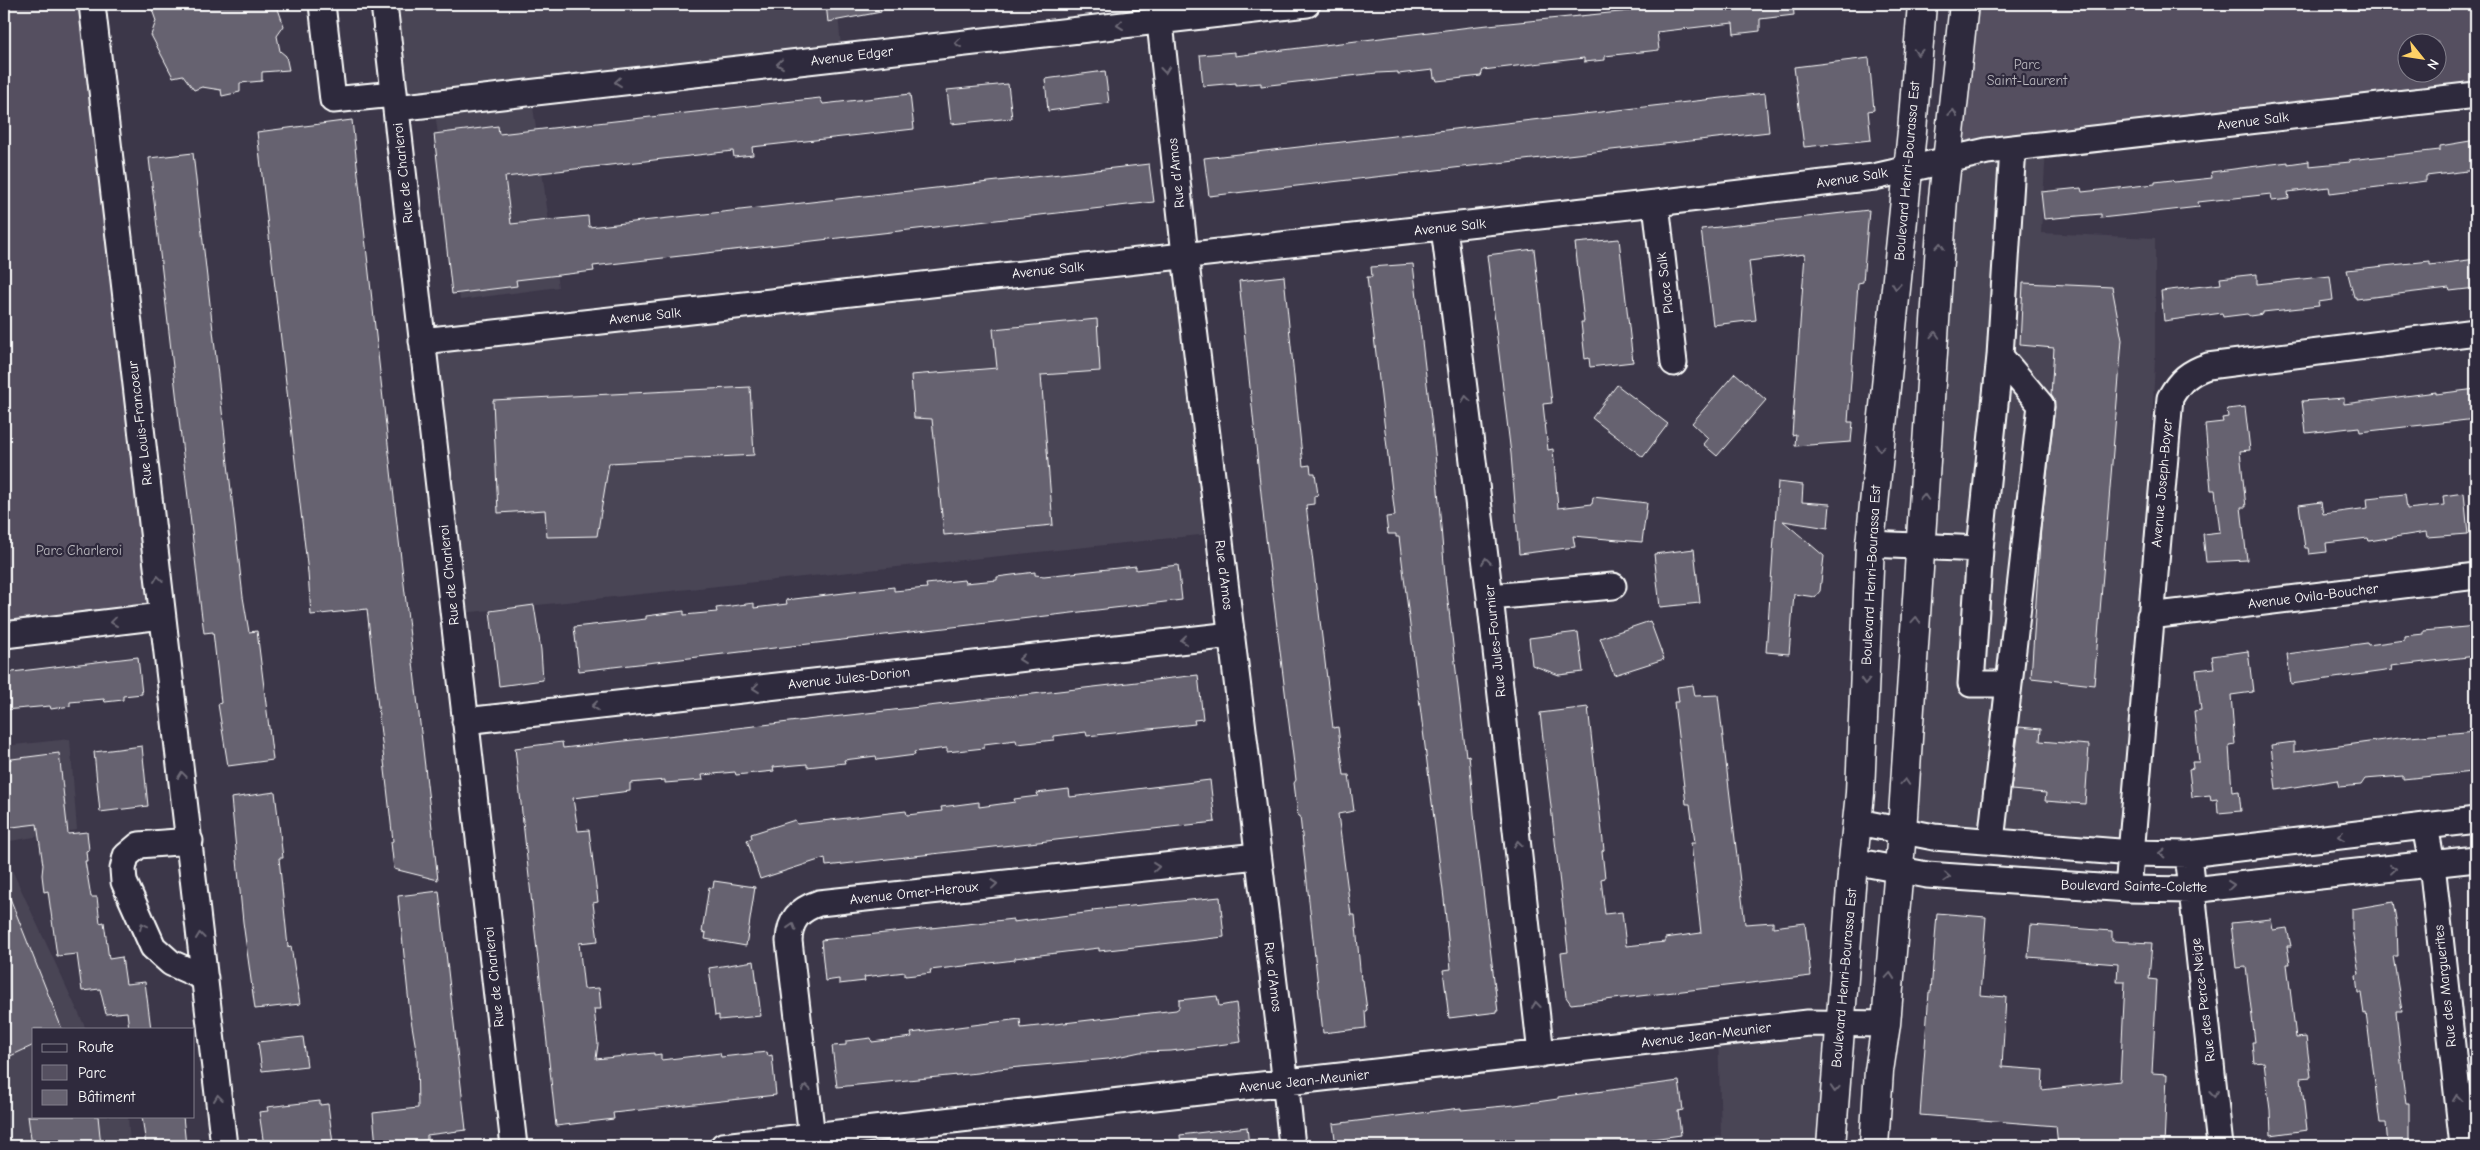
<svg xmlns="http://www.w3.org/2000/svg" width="2480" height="1150" font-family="'Comic Neue',sans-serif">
<rect width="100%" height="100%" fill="#3c3749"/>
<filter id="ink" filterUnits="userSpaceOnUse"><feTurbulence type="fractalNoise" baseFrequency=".02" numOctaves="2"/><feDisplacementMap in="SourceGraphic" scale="10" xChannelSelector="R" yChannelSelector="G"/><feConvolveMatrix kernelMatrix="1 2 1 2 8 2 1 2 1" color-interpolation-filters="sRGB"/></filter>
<g filter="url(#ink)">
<path fill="#494455" d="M 384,4 L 837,4 L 842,57 L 531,92 L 558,287 L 460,300 L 434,105 L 396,108 Z
M 2047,132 L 2041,233 L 2155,238 L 2155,361 L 2132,853 L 1902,831 L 1948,161 Z
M 1185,255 L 1219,533 L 453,614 L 422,341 Z
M 70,739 L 77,830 L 4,842 L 4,746 Z
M 4,853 L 86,1029 L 34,1029 L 34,1116 L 128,1116 L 130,1146 L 4,1146 Z
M 1840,1022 L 1831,1146 L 1642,1146 L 1721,1136 L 1718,1033 Z"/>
<path fill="#555060" stroke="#aaa8b0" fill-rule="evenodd" d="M 4,4 L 92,4 L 162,616 L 4,635 Z
M 1961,4 L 2476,4 L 2476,91 L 1949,148 ZM 2408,42 L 2438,42 L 2438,72 L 2408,72 Z"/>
<path fill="#666270" stroke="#fff" d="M 150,4 L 271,4 L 271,8 L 278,9 L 284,26 L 277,36 L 280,51 L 286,56 L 289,70 L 262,72 L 262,81 L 240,83 L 240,92 L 222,96 L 221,90 L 202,87 L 194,90 L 183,75 L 173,77 L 151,35 L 156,21 Z
M 826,4 L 880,4 L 881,12 L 828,22 Z
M 1672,4 L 1793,4 L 1794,15 L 1760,19 L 1760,31 L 1734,34 L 1733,23 L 1657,32 L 1659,50 L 1605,56 L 1605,60 L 1584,62 L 1584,58 L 1483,70 L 1481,76 L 1437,81 L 1436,78 L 1434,78 L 1433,70 L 1398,74 L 1398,72 L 1377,73 L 1261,86 L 1261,83 L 1236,85 L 1236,83 L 1203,86 L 1200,55 L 1235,52 L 1235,56 L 1478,26 L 1630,11 L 1630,10 Z
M 1869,58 L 1874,110 L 1868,111 L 1871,140 L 1804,147 L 1794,67 Z
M 1105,71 L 1109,103 L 1048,111 L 1045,79 Z
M 1008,84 L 1012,118 L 951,124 L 947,90 Z
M 1765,93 L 1769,132 L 1209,196 L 1204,158 Z
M 910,94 L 914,129 L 752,147 L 753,155 L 734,157 L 733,151 L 505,177 L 511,224 L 588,216 L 589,227 L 1149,164 L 1154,202 L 593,266 L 594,271 L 516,280 L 517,286 L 452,294 L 434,134 L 498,126 L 499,134 L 820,98 L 823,104 Z
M 352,120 L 392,480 L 438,880 L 394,869 L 391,842 L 393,841 L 367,609 L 311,615 L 308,573 L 257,132 Z
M 2476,140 L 2476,170 L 2426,176 L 2426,181 L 2330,193 L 2329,187 L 2288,192 L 2289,199 L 2272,201 L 2271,194 L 2198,202 L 2199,207 L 2101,218 L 2101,214 L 2044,219 L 2041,192 L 2081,188 L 2082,192 L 2155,184 L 2155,182 L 2172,180 L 2174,182 L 2212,178 L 2211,172 L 2288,162 L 2288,164 L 2309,161 L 2309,166 L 2350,162 L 2349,160 L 2440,150 L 2440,146 Z
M 193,153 L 243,597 L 249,632 L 257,631 L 273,760 L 228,766 L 218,704 L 221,703 L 213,632 L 204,633 L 200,602 L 149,158 Z
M 1869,210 L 1863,282 L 1858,283 L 1848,422 L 1853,422 L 1851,442 L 1795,446 L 1796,434 L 1792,435 L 1805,254 L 1749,261 L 1756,320 L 1713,325 L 1701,229 Z
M 1619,239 L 1633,362 L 1590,367 L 1589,358 L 1585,359 L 1581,322 L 1584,322 L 1575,243 Z
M 1534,249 L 1552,403 L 1543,404 L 1548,450 L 1553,449 L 1558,508 L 1592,504 L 1593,497 L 1647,503 L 1642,542 L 1573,536 L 1575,547 L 1519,554 L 1511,454 L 1487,255 Z
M 2476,259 L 2476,288 L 2450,291 L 2449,288 L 2356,299 L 2356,297 L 2354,297 L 2347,270 L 2430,261 L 2430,265 Z
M 1413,264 L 1435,453 L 1445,576 L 1466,756 L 1469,755 L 1475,825 L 1498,1012 L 1449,1018 L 1443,970 L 1451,969 L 1444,899 L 1399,537 L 1396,537 L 1396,534 L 1388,534 L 1386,517 L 1395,516 L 1367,277 L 1372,277 L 1371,267 Z
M 2257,274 L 2257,284 L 2330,276 L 2333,300 L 2318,302 L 2319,306 L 2263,312 L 2263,314 L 2250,316 L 2247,314 L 2223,317 L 2222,313 L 2164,321 L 2161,291 L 2221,284 L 2220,278 Z
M 1284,276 L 1303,466 L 1310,465 L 1311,473 L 1315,473 L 1318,495 L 1314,496 L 1314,504 L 1306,505 L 1333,728 L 1338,727 L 1344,775 L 1349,775 L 1354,811 L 1338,814 L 1351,915 L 1355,915 L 1361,980 L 1363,980 L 1367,1010 L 1365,1011 L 1366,1028 L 1323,1033 L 1300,816 L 1298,816 L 1294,783 L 1296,780 L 1264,522 L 1239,281 Z
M 2023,283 L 2112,287 L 2122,340 L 2094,685 L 2031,678 L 2041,527 L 2055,407 L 2051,395 L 2054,348 L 2020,345 Z
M 1097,319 L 1100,371 L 1041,375 L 1053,525 L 944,535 L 932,419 L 914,418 L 911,375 L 997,368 L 993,329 Z
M 1735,373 L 1766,400 L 1717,456 L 1703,444 L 1708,438 L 1692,423 Z
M 1617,385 L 1668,424 L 1643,457 L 1592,418 Z
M 750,387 L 754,455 L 609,463 L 597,536 L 547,537 L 545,510 L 498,513 L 493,400 Z
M 2476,389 L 2476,419 L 2360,432 L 2359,427 L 2306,433 L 2302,401 L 2344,398 L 2344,404 L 2436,392 L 2436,394 Z
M 2245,407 L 2250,450 L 2240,451 L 2246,507 L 2241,507 L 2247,560 L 2206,562 L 2203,534 L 2220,532 L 2215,490 L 2211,490 L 2205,424 L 2223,422 L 2222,418 L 2228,417 L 2227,409 Z
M 1778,482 L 1803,485 L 1802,502 L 1830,504 L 1828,528 L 1783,521 L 1824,556 L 1820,591 L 1815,597 L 1794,594 L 1789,654 L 1766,652 Z
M 2464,493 L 2468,534 L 2427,537 L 2426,532 L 2369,541 L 2368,538 L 2326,543 L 2327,552 L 2309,554 L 2308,548 L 2305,548 L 2299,505 L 2321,502 L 2323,514 L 2368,508 L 2367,498 L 2405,494 L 2407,509 L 2444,505 L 2443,496 Z
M 1694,549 L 1700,603 L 1660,607 L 1654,554 Z
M 1178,565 L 1182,600 L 579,671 L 574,627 L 646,619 L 646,616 L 684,611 L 684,615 L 717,612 L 716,608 L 754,603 L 754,608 L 787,604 L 786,600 L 894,587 L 894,591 L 927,588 L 926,584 L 964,580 L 965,583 L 997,580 L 997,577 L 1035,572 L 1035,575 L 1044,576 L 1136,566 L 1136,570 Z
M 534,605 L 541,650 L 543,680 L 499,686 L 490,611 Z
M 1650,621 L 1664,659 L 1614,675 L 1600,638 Z
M 2476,626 L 2476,656 L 2391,666 L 2392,670 L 2291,684 L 2287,654 L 2367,643 L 2368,645 L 2404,640 L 2404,636 L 2424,634 L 2424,631 Z
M 1578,632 L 1583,672 L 1559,675 L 1532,665 L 1529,638 Z
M 2248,651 L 2253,692 L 2231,695 L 2235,745 L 2229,746 L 2232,792 L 2239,791 L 2241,811 L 2218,813 L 2217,799 L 2211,800 L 2210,795 L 2192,797 L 2189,769 L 2193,768 L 2192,762 L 2199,762 L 2194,711 L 2201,710 L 2196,670 L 2214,668 L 2212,656 Z
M 138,657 L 142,694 L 123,696 L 123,700 L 105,702 L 104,699 L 70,702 L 70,706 L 51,709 L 50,706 L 4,710 L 4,673 Z
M 1198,675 L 1203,719 L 1194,720 L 1195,724 L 1087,736 L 1086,732 L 1054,736 L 1054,740 L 1017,744 L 1016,740 L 984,744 L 984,748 L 947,752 L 947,748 L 914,752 L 915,755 L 877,760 L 876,756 L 844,760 L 845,763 L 807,767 L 807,764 L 773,767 L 774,771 L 736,775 L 735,772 L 702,775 L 703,780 L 665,783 L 665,780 L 630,783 L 630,791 L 573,798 L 578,831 L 589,830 L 598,902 L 593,903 L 598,941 L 579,943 L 584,989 L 599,988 L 601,1009 L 594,1009 L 598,1044 L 596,1059 L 654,1053 L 654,1055 L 661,1054 L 661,1060 L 720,1053 L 721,1057 L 767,1052 L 768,1056 L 772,1055 L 776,1095 L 613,1113 L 614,1119 L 556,1126 L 515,748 L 562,742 L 563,748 Z
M 1693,685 L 1695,696 L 1718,695 L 1745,924 L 1773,922 L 1773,927 L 1805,923 L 1811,976 L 1571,1004 L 1566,997 L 1561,953 L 1568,952 L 1540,713 L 1588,707 L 1604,850 L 1602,851 L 1605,878 L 1601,879 L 1605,914 L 1622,912 L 1626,946 L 1665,942 L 1665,938 L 1701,933 L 1691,843 L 1695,843 L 1690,804 L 1686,804 L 1674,702 L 1679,702 L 1677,687 Z
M 2019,727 L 2041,729 L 2040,741 L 2089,745 L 2085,804 L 2045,801 L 2046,793 L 2011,790 Z
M 2476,731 L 2476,754 L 2470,754 L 2472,772 L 2403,779 L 2403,776 L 2365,779 L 2361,785 L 2339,787 L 2337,780 L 2276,790 L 2271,745 L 2294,742 L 2294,752 L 2399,738 Z
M 142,746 L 148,806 L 100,812 L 94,752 Z
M 59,753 L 68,834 L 87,832 L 89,850 L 86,851 L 87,861 L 85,861 L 91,897 L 97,897 L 100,923 L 104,922 L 109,959 L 122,957 L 126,984 L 145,982 L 151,1029 L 129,1029 L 127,1012 L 106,1014 L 100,989 L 82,991 L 77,954 L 57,956 L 48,891 L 44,892 L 42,875 L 43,865 L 37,824 L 4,828 L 4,760 Z
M 1210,780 L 1215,822 L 826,866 L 825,858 L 760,879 L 747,840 L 752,838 L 751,834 L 795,820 L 797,824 L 906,811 L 907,815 L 942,811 L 941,807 L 979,802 L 979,807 L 1015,802 L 1014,799 L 1038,796 L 1037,793 L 1069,789 L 1070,797 Z
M 275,792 L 283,858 L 279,858 L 288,947 L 291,946 L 300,1004 L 255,1009 L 243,922 L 231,798 Z
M 714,881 L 755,887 L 746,946 L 705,939 L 706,933 L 702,932 L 709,887 L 713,888 Z
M 4,883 L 62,1029 L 34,1029 L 34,1045 L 4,1059 Z
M 439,891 L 466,1130 L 427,1135 L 427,1140 L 376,1146 L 373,1113 L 418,1108 L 417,1055 L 410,1014 L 398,896 Z
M 1220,897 L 1224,937 L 1099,951 L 1099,948 L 1015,958 L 1015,960 L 930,970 L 931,973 L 915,975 L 905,976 L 905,972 L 864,977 L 865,981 L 839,984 L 839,979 L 825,981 L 821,940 L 1013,919 L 1013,922 L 1093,912 L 1092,910 Z
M 2393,902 L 2397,925 L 2398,956 L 2393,956 L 2402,1011 L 2396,1011 L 2403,1082 L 2406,1103 L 2409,1103 L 2409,1146 L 2388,1146 L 2386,1123 L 2380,1123 L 2366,1013 L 2364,1014 L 2361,993 L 2358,993 L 2356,975 L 2359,974 L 2352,929 L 2352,909 Z
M 1937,913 L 1986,917 L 1980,995 L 2006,997 L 2002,1067 L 2043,1070 L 2042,1090 L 2120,1081 L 2125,982 L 2117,982 L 2118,964 L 2028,957 L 2031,925 L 2112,931 L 2112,941 L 2152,943 L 2149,979 L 2157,980 L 2152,1073 L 2167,1074 L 2164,1146 L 2058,1146 L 2056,1126 L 1920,1115 L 1929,992 L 1931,992 Z
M 2271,919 L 2273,930 L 2287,928 L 2291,946 L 2287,946 L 2290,964 L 2287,964 L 2296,1038 L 2306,1037 L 2311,1077 L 2301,1078 L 2307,1130 L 2271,1135 L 2270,1110 L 2264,1062 L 2254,1063 L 2252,1042 L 2255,1042 L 2246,967 L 2236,968 L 2231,923 Z
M 754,961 L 761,1016 L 719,1020 L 719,1015 L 715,1016 L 709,968 Z
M 1217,996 L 1219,1006 L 1236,1003 L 1241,1042 L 1171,1051 L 1140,1052 L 1108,1059 L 998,1069 L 978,1073 L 837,1087 L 832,1046 L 846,1045 L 846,1041 L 871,1038 L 872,1042 L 912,1037 L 911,1033 L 1020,1019 L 1021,1028 L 1176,1010 L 1179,1008 L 1179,1000 Z
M 303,1037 L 307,1066 L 262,1071 L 258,1042 Z
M 1679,1081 L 1683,1110 L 1678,1111 L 1681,1135 L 1637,1141 L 1637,1142 L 1586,1146 L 1336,1146 L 1333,1124 L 1461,1108 L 1461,1110 L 1515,1105 L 1558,1099 L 1558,1097 Z
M 320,1101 L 320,1105 L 328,1104 L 333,1144 L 264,1146 L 259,1112 L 268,1111 L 267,1107 Z
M 28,1116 L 98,1116 L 101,1146 L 32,1146 Z
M 142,1116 L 183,1116 L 186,1146 L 146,1146 Z
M 1247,1127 L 1249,1146 L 1181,1146 L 1180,1135 Z"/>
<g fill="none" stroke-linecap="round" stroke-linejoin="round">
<g stroke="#fff" stroke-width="29">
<path id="minor" d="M 92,4 L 224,1146
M 322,4 L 333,100 L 394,94
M 384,4 L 514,1146
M 1158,4 L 1185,255 L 1282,1049 L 1292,1146
M 396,108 L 1307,4
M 1656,203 L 1674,363
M 1444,228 L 1490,597 L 1541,1054
M 422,341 L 1656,203 L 1874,177 L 1987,151 L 2476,95
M 2000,356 L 1980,549 L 1971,684 L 2008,684
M 1870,544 L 1980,549
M 1490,597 L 1613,586
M 2150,616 L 2476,576
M 4,635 L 162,616
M 465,721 L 1232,635
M 1858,822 L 1934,837 L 2132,853 L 2188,854 L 2476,820
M 2425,826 L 2432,864 L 2463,1146
M 190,841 L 139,845 L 126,856 L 123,869 L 124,882 L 153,947 L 171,963 L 205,978
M 1991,841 L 2041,405 L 2000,356 L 2013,148
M 2188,854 L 2220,1146
M 1853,861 L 1927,875 L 2128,889 L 2191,890 L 2476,859
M 2128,889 L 2170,398 C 2180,380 2190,372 2208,366 L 2476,332
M 723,1146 L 1808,1023 L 1886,1024
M 813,1146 L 789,941 C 790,920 798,910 819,903 L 1257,856"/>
</g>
<g stroke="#fff" stroke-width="31">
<path id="major" d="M 1831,1146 L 1853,861 L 1860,793 L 1870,544 L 1912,131 L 1922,4
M 1874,1146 L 1879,1071 L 1886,1024 L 1902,831 L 1943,198 L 1964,4"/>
</g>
<use href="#minor" stroke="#2f2a3d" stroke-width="25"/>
<use href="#major" stroke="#2f2a3d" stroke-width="28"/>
</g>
<defs><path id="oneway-chevron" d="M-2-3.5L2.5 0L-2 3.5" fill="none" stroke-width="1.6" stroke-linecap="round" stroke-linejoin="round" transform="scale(1.25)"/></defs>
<g stroke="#6d6a77">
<use href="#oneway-chevron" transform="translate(1120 25) rotate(173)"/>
<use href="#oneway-chevron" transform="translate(958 43) rotate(173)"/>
<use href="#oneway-chevron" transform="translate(1918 52) rotate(94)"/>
<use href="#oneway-chevron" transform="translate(780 64) rotate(174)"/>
<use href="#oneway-chevron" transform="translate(1165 70) rotate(84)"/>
<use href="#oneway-chevron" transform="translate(618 82) rotate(174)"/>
<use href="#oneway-chevron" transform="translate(1953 113) rotate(-84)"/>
<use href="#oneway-chevron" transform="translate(1940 246) rotate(-86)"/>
<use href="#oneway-chevron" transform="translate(1896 286) rotate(96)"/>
<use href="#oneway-chevron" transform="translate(1935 335) rotate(-86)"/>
<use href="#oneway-chevron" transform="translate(1466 399) rotate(-97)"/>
<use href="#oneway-chevron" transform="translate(1880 448) rotate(96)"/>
<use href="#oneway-chevron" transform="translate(1924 497) rotate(-86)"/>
<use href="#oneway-chevron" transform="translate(1486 561) rotate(-97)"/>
<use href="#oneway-chevron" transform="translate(158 579) rotate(-97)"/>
<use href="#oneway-chevron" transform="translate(1916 620) rotate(-86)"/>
<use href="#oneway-chevron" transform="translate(114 622) rotate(173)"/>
<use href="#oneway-chevron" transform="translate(1184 640) rotate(174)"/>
<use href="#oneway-chevron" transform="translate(1022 659) rotate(174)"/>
<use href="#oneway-chevron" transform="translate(1865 681) rotate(92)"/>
<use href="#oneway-chevron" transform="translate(756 688) rotate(174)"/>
<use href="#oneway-chevron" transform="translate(595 706) rotate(174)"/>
<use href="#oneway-chevron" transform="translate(182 775) rotate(-97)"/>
<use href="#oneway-chevron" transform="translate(1905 782) rotate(-86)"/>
<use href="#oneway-chevron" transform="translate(2341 836) rotate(173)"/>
<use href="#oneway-chevron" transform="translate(1518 844) rotate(-96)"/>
<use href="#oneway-chevron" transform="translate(2162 853) rotate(-179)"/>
<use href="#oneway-chevron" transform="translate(1156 867) rotate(-6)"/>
<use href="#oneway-chevron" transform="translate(2393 869) rotate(-6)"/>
<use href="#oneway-chevron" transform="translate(1947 877) rotate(4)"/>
<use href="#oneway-chevron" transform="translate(994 884) rotate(-6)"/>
<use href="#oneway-chevron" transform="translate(2231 885) rotate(-6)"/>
<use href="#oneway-chevron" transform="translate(143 926) rotate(-115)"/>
<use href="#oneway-chevron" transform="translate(792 927) rotate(-73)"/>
<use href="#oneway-chevron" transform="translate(200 936) rotate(-96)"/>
<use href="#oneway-chevron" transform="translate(1890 976) rotate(-85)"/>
<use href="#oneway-chevron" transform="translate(1536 1005) rotate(-96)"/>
<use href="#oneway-chevron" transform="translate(806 1088) rotate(-97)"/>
<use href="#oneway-chevron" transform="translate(1835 1089) rotate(94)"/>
<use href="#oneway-chevron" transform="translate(2214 1094) rotate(83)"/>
<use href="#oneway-chevron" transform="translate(218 1098) rotate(-97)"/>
<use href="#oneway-chevron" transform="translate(2457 1098) rotate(-96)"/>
</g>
</g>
<g text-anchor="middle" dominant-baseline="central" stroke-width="4.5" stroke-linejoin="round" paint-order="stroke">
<g font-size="14" fill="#fff" stroke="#2f2a3d">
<text transform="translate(852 56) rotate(-7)">Avenue Edger</text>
<text transform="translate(2253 121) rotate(-7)">Avenue Salk</text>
<text transform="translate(1907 171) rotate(-85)">Boulevard Henri-Bourassa Est</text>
<text transform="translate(403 173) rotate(-96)">Rue de Charleroi</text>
<text transform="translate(1176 173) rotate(-96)">Rue d'Amos</text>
<text transform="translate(1852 178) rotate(-9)">Avenue Salk</text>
<text transform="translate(1450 227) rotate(-6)">Avenue Salk</text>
<text transform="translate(1048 270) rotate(-6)">Avenue Salk</text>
<text transform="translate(1665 283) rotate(-97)">Place Salk</text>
<text transform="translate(645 316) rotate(-6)">Avenue Salk</text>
<text transform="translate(140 423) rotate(-97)">Rue Louis-Francoeur</text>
<text transform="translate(2162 483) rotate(-85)">Avenue Joseph-Boyer</text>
<text transform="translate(449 575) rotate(-96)">Rue de Charleroi</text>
<text transform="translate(1224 575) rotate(83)">Rue d'Amos</text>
<text transform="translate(1871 575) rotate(-87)">Boulevard Henri-Bourassa Est</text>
<text transform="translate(2313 596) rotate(-7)">Avenue Ovila-Boucher</text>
<text transform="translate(1495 641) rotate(-96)">Rue Jules-Fournier</text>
<text transform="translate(849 678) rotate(-6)">Avenue Jules-Dorion</text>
<text transform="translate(2134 886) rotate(1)">Boulevard Sainte-Colette</text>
<text transform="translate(914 893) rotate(-6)">Avenue Omer-Heroux</text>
<text transform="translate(494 977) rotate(-96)">Rue de Charleroi</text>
<text transform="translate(1273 977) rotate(83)">Rue d'Amos</text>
<text transform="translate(1844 978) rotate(-85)">Boulevard Henri-Bourassa Est</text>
<text transform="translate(2445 986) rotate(-96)">Rue des Marguerites</text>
<text transform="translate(2203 1000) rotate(-97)">Rue des Perce-Neige</text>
<text transform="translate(1706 1035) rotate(-7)">Avenue Jean-Meunier</text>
<text transform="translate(1304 1081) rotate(-6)">Avenue Jean-Meunier</text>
</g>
<g font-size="14" fill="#bbb9bf" stroke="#2f2a3d">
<text x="2027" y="64">Parc<tspan x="2027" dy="16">Saint-Laurent</tspan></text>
<text x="79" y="550">Parc Charleroi</text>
</g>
</g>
<rect width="2480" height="1150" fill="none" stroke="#2f2a3d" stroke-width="20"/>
<rect x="10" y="10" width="2460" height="1130" fill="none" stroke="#fff" stroke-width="2" filter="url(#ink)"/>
<rect x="32" y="1028" width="162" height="90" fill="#2f2a3d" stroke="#827f8b"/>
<rect x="42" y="1044" width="25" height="8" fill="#2f2a3d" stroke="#827f8b"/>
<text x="78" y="1052" font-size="15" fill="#ffffff">Route</text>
<rect x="42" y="1065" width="25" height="15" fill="#555060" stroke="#827f8b"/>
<text x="78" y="1078" font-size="15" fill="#ffffff">Parc</text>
<rect x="42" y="1090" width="25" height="15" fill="#666270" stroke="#827f8b"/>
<text x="78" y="1102" font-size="15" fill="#ffffff">Bâtiment</text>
<g transform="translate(2422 58) rotate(120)"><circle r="24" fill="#2f2a3d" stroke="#827f8b"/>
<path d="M0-4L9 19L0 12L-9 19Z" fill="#ffd166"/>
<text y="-8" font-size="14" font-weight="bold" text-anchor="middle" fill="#ffffff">N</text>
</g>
</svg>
